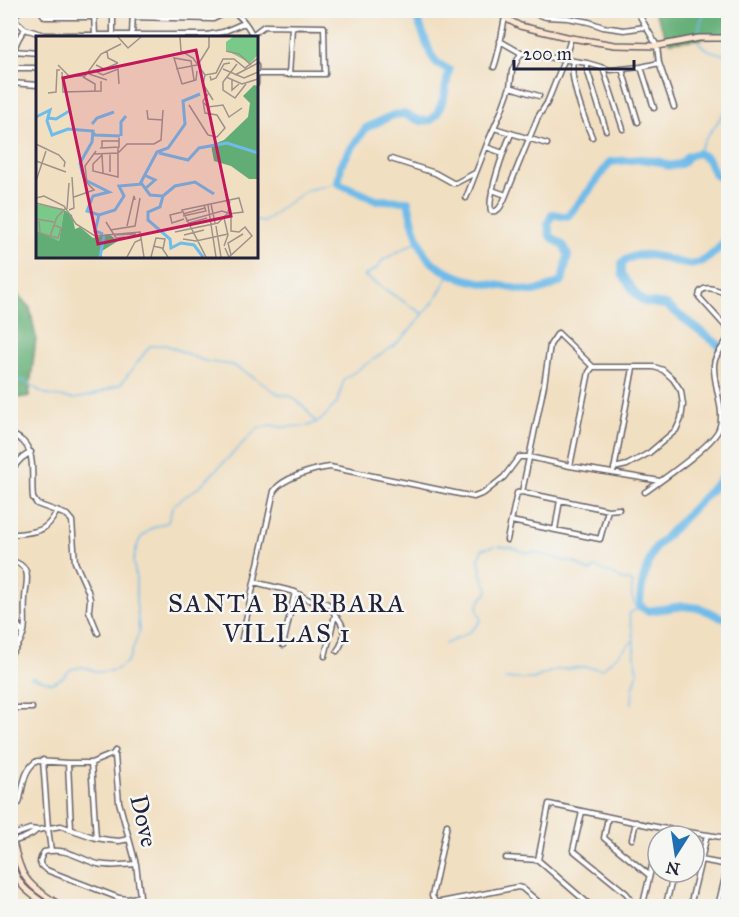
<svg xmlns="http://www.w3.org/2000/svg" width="739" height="917" font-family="'IM FELL Great Primer',serif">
<rect width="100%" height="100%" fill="#f6f6f2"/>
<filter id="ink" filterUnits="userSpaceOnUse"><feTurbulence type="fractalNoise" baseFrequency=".0167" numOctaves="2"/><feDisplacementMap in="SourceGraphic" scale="12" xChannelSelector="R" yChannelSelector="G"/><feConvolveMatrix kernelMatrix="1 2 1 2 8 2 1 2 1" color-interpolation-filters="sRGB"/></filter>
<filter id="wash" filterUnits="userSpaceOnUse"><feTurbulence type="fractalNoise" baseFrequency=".008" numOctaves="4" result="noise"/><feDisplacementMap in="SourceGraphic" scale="24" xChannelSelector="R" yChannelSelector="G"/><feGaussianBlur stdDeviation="1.35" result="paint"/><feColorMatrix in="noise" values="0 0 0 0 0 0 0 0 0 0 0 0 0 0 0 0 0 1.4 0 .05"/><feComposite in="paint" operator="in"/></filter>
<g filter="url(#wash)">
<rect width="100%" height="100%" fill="#f1dfc1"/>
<path fill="#62ad75" stroke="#426858" stroke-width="1.5" d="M 654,11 L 728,11 L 728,36 L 669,42 Z
M 10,286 L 30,308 L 36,338 L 29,396 L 11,399 Z"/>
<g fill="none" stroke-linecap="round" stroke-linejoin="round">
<path stroke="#6fbbe9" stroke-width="1.5" d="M 698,35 L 701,20 L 707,10
M 698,41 C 705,52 718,52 728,56
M 698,153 L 702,144 L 728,107
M 256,221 L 264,222 L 285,205 L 307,190 L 338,183
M 419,240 L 383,260 L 376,269 L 364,276 L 423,314
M 10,382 L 23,380 L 43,393 L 52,396 L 74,399 L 94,395 L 121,384 L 150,346 L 166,345 L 204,361 L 232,365 L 253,377 L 278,394 L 291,396 L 305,408 L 315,421
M 499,546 L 509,547 L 527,553 L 533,552 L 565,561 L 574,562 L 590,572 L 595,567 L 616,576 L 622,580 L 627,580 L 633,583 C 630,593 632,600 637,609 L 648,611
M 445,644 C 459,637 472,634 481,620 L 477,608 L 481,599 L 487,593 L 488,589 L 482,575 L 479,560 L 482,549 L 495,546
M 31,677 L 52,683 L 62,678 L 71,669 L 82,667 L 99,672 L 109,671 L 117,669 L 126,663 L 130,657 L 139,632 L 136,600 L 136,576 L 133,562 L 136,549 L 140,539 L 150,529 L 168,522 L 173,505 L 199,487 L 258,428 L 271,425 L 280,427 L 308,426 L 321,420 L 337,403 L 344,379 L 395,345 L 411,329 L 435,300 L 450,273
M 505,679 L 533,679 L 555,670 L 584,667 L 602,669 L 634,640
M 632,703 L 633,689 L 638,672 L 636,668 L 633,633 L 629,615 L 631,612 L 637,609"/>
<path stroke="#6fbbe9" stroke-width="8" d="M 414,10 L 431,55 L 437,63 L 449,70 L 444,97 L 437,114 L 431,120 L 421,121 L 403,114 L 393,115 L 366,128 L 350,150 L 341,165 L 338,183 L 376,200 L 408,201 C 410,214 420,249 427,257 C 447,279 481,283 508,287 C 515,288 524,291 531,291 C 542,291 552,286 562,281 L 568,255 L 564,246 L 550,236 L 548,224 L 552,214 L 567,217 L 588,192 L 610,162 L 641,159 L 660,162 L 669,166 L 681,164 L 688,156 L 698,153 L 708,159 L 715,175 L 728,182
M 728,237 C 719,248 710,260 695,264 C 691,266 686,264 681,263 C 661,258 641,247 622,263 L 622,274 L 635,293 L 644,302 L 666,305 L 728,352
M 728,472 L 655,548 C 646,567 640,585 640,606 L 648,611 L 683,606 L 700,608 L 728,620"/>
</g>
</g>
<g filter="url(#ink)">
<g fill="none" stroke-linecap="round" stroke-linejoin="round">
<g stroke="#6a646a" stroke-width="7">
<path id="street" d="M 40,10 L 45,17 L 95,17
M 94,10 L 95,37
M 634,10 L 637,11 L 657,46 L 659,63 L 674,107
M 231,11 C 241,15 248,26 253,36
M 525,11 L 546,17 L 568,18 L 589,22 L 603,27 L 624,30 L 645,27
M 12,17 L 25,29 L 44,35 L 207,35 L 223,32 L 244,23
M 132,17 L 213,19 L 230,11
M 10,19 L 21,10
M 132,35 L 133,10
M 252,35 L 264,26 L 324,27 L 325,74 L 257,74
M 113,37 L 113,10
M 500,41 L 521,53
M 14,51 L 38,53
M 573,61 C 569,81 584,118 592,137
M 587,63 L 587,69 L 606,130
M 256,66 L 256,84
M 494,67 C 500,51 501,35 505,18
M 641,67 L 654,108
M 14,68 L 38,68
M 603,68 L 623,129
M 622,69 L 638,122
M 289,75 L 292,27
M 12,82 C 15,59 9,49 25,29
M 11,83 L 38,85
M 510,87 L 539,96
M 494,128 L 547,144
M 511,134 C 504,150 487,196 491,211 C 498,213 501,206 504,200 L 538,117 L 547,103 L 565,58 L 571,38
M 486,147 L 503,153
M 391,159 L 435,173 L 453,183 L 456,183 L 475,173
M 492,190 L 506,195
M 466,198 L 489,139 L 501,112 L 510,87 L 512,71 L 521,53 L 587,63 L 611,70 L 641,67 L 659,63
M 728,294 C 719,291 707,284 700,292 L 699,297 L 727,328 L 728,334
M 10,434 C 40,444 30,473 33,498 L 37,504 L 67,515 L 72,521 L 75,562 L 88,591 L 90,599 L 89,611 L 98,633
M 570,466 L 589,372 L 593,367
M 614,470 L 633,368
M 10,471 L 22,458 L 31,452
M 522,492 L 544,385 L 550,345 L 558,333 L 593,367 L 654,367 L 663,370 L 673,379 L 681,391 L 683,405 L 681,419 L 676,430 L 649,453 L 627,465 L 614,468
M 645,492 C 662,480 712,446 719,429 C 726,411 713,385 714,365 C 714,354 725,347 728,337
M 511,521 L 600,539 L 608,510
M 555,530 L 560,500
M 10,535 C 35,531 45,535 57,511
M 507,540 L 517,493 L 522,492 L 608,510 L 619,509
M 10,560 C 34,567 26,580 25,598 C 23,625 31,632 10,655
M 254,582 L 295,592 L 309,600 L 326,603 L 331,606 L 335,615 L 325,656
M 10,611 L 23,634
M 335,615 C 346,625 346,639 337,651
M 242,638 L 274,491 C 282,478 314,469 330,467 L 474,497 L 484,493 L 504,477 L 519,457 L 529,457 L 570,466 L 660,481
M 283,645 L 295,592
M 10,710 L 17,708 L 32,708
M 113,754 L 115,756 L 119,802 L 136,864 L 140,896 L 129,899 L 119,898 L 49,871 C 38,866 38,862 44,852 C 67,847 77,858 98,864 C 111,867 123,865 136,864
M 43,760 L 48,828 L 51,851
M 68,763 L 71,829
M 91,763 L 96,838
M 19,803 C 23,789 23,769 37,761 L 68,763 L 91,763 L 113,754 L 115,751
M 582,812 L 573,850 L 626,893 L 630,898 L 631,904
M 608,817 L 604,838 L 649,875
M 447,825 L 432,896 L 435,902 L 441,902 L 518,887 L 522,888 L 543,906
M 10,836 L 30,829 L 38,830 L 61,826 L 96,838 L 109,840 L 119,841 L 129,839
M 632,839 L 636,822
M 12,842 C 21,839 30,837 37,830
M 506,858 L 538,860 L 591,906
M 538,860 L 549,804 L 661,828 L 728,838
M 701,860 L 728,865
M 643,904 L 658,840
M 666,904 L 674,872
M 613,906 C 624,903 662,902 673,906
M 690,906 L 707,835
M 718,906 L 728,865"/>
</g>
<g stroke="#6a646a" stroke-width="8">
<path id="secondary" d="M 499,10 L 505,18 L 520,26 L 571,38 L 615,45 L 657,46 L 699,38 L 728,38
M 10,833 C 14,844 16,856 20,866 C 26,886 45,895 61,906
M 10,862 C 20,888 26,891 48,906"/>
</g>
<use href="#street" stroke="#fff" stroke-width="4"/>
<use href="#secondary" stroke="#fbe5cf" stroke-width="5"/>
</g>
</g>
<g text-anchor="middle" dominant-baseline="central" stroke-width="5" stroke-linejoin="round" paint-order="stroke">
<g font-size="24" fill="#22223b" stroke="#f6f6f2">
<text transform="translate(144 821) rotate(77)">Dove</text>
</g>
<g font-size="26" letter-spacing="1.5" fill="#22223b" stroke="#f6f6f2">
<text x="287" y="603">SANTA BARBARA<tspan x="287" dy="30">VILLAS 1</tspan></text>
</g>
</g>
<g transform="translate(36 36)">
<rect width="222" height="222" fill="#f1dfc1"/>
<path d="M 197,1 L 222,1 L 222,19 L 214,27 L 190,14 L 190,6 ZM 0,168 L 28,173 L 23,205 L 1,198 Z" fill="#79c989"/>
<path d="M 218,49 L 222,50 L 222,143 L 213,143 L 195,130 L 178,125 L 175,109 L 188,104 L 212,81 L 214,67 L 207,60 ZM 28,174 L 36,179 L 39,193 L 44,191 L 57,202 L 73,198 L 82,205 L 66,215 L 66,221 L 0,221 L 0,195 L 23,205 Z" fill="#62ad75"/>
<path fill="none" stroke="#6fbbe9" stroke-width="3" d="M 0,81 L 14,74 L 11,85 L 16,99 L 32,93 L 57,95 L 56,106 L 44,127 L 46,136 L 49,144 L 73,156 L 57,160 L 51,175 L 63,179 L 79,174 L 88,160 L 83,150 L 106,148 L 114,159 L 127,160 L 124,171 L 112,176 L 112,184 L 134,203 L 135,212 L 145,207 L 158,209 L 167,221M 12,82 L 20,83 L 35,74M 56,88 L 61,82 L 78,76M 55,94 L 59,99 L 84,100M 85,100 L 85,86 L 90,80M 123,117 L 152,124 L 163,112 L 191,107 L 222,117M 108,139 L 119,144 L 110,152M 104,148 L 121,116 L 132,112 L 149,88 L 147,65 L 164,58M 127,160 L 139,150 L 159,146 L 178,158M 63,179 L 59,195 L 67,198M 64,221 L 68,200"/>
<path fill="none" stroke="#9e938b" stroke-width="1.5" d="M 82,1 L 92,12 L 105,1M 144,1 L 145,15 L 157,22 L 169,39 L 180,37 L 187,23 L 198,23 L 209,32 L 222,22M 71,15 L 72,22 L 82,27M 190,15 L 203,18 L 215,29M 163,27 L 173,11 L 173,1M 201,28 L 187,46 L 187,54 L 199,62 L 210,48M 22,29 L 33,40 L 49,40 L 65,18 L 85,8M 60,29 L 68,33 L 82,27M 140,33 L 161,29M 187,33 L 208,42 L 222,36M 57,34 L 67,39 L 82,33 L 83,48M 26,36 L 27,56 L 65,55 L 65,45M 53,38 L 71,44M 169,39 L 167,48 L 177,64M 199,39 L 222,27M 174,40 L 175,44 L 180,42 L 188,28 L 194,27M 47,41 L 59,48 L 59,55M 190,41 L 206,48 L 222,43M 196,44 L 196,54 L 203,48M 146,48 L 138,22 L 155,25 L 158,44M 146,48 L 160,44 L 161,35M 12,57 L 20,56 L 21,34 L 24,34M 168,67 L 172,71 L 187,69 L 193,81 L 206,72M 153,69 L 172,99M 111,74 L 112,83 L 127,84M 172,99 L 181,101 L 189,92 L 181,79 L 169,77 L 167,65 L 172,58M 0,108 L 23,119 L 29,126 L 28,131M 66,111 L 66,105 L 83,105M 64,112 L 83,111 L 83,102M 58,118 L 82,117 L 91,108 L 118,108 L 125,104 L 127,74M 66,118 L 67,137M 66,119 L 57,128 L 57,135 L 82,141 L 82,111M 0,125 L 30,136M 74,136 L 74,117M 0,145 L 10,115M 38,161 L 58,154 L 51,147 L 49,130 L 60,115M 0,162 L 8,160 L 28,170 L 40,188 L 59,200 L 104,196 L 108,221M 0,167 L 28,174M 175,168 L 179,187M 172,169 L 180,221M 31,173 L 33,147M 33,174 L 38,172 L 36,141M 146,176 L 134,179 L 136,187 L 148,183M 147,178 L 169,172M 147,180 L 170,175 L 168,169M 188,182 L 192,199 L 188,210M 0,183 L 18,186M 3,185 L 4,197 L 14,200 L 21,181 L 30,172M 150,185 L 186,175 L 192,177M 70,186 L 80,202 L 89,201M 153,187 L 171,182M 91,190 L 98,160 L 99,164M 180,190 L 185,221M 74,194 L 99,190 L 104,162M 139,196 L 182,187 L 192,177 L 194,164M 78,199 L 100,198M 148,199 L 168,194M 14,200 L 22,202 L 25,192 L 18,189M 147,203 L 160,205 L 192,198M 117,210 L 126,212 L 132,221M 189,212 L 193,221 L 216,200 L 209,191 L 203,196 L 195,195 L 195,179M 195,219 L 192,207 L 207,198M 91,221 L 99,206 L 106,203M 115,221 L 120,202 L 129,203 L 127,213M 170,221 L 146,174 L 203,162 L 207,176 L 192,178"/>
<path fill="#c2185b" fill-opacity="0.15" stroke="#c2185b" stroke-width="3" d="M 160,14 L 195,180 L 62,208 L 27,42 Z"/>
<rect width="222" height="222" fill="none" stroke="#22223b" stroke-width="3"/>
</g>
<rect width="739" height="917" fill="none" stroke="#f6f6f2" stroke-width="36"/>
<g transform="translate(676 854) rotate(192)"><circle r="28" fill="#f6f6f2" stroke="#a1a1a9" stroke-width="1.5"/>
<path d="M0-4.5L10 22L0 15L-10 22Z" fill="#1f6fb2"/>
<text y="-9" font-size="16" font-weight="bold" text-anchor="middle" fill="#22223b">N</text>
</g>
<path d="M514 60v9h120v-9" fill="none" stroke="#22223b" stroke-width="3"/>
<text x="523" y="60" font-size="18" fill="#22223b" stroke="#f6f6f2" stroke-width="4.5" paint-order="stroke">200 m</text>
</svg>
